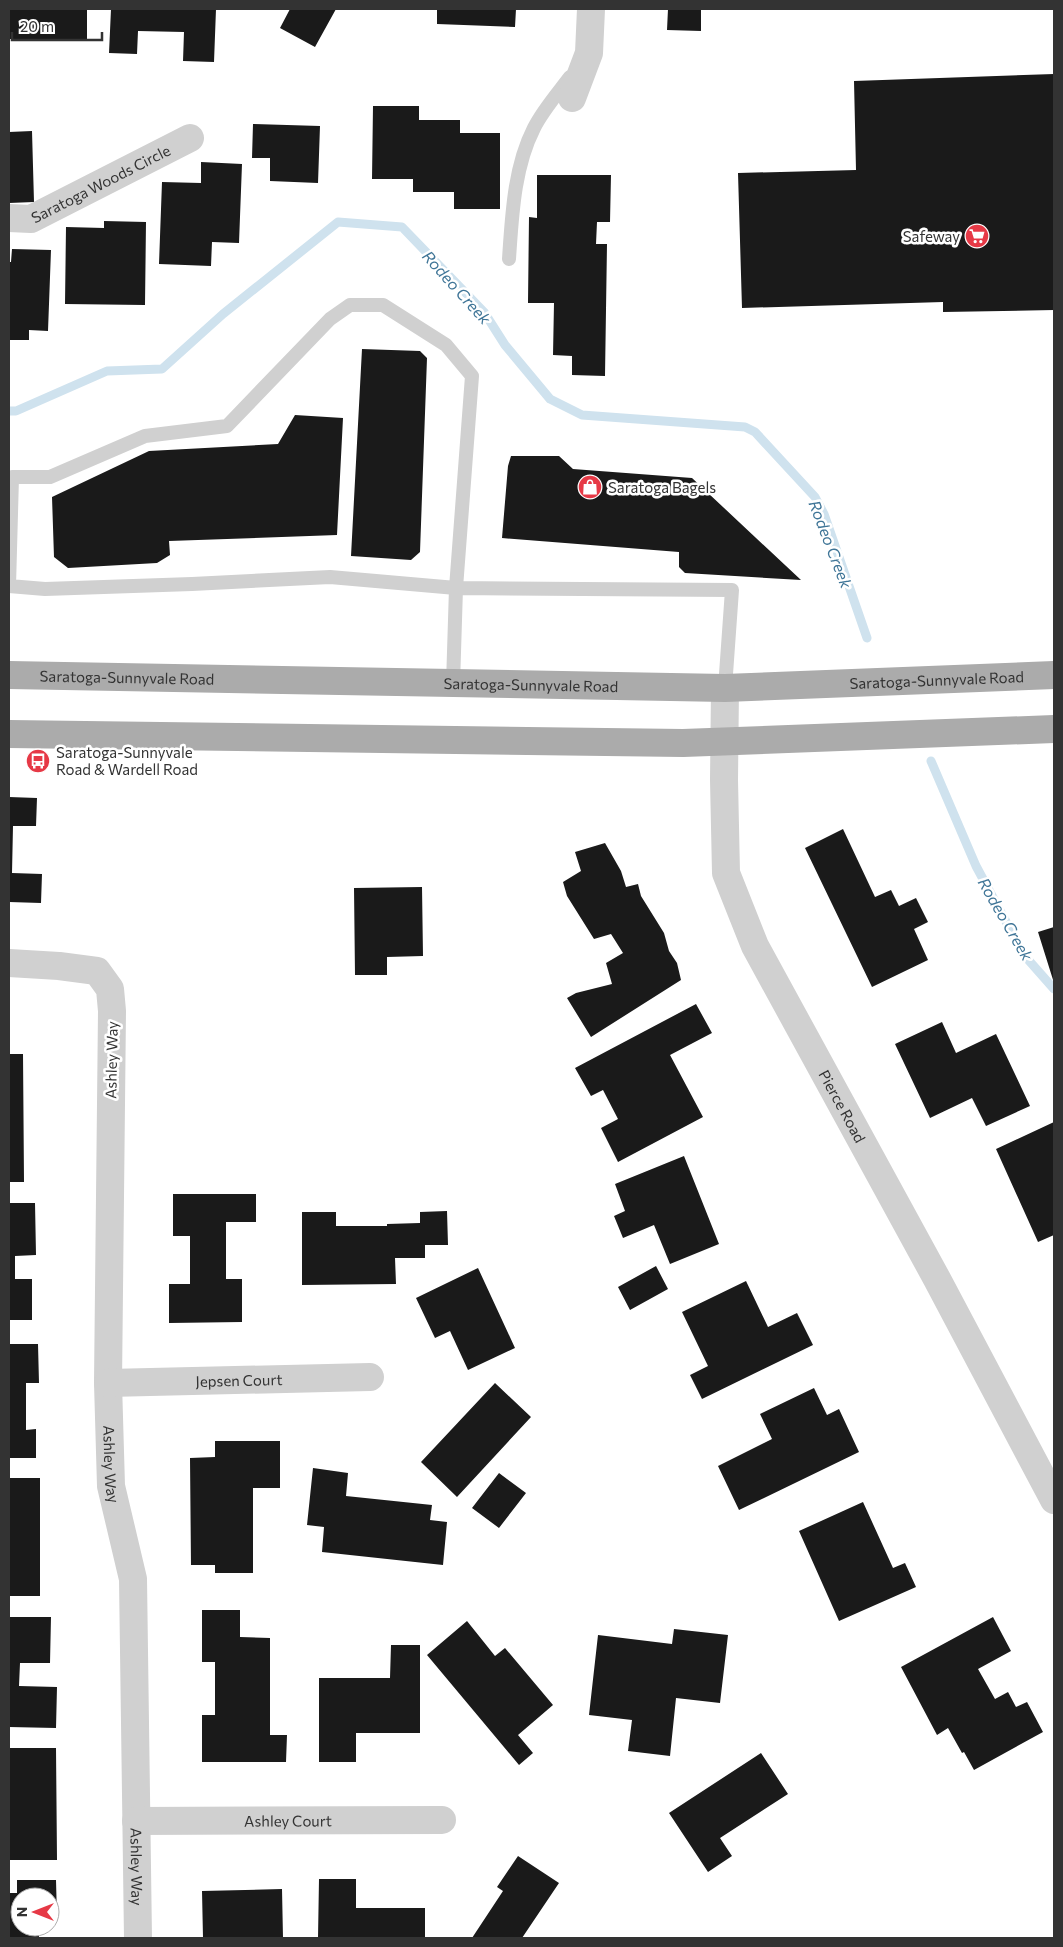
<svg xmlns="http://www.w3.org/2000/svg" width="1063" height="1947" font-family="Commissioner,sans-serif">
<rect width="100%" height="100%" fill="#fff"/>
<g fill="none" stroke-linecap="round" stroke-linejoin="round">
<path stroke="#cfe2ee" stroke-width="9" d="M 9,411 L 16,411 L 107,371 L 162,369 L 223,314 L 338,222 L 402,227 L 484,312 L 505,345 L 550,399 L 582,415 L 745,427 L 755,432 L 815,497 L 824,514 L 867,638
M 931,761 L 976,866 L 1024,955 L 1054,989"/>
</g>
<path fill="#1a1a1a" d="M 9,9 L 87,9 L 87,41 L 9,39 Z
M 111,9 L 216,9 L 214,62 L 183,61 L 184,32 L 138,31 L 137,54 L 109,53 Z
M 290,9 L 336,9 L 315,47 L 280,28 Z
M 437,9 L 516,9 L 515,27 L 437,24 Z
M 668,9 L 701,9 L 701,31 L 667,30 Z
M 1054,74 L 1054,310 L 943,312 L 943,302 L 742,308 L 738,173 L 856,170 L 854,81 Z
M 373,106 L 419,106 L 419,120 L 460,120 L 460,133 L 500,133 L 500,209 L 454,209 L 454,192 L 413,192 L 413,179 L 372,179 Z
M 253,124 L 320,126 L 318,183 L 270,181 L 270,158 L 252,158 Z
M 32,131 L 34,202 L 9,203 L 9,132 Z
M 201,162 L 242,164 L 239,243 L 212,242 L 211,266 L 159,264 L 162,182 L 201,183 Z
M 537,175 L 611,175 L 610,222 L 597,222 L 596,244 L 607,244 L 605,376 L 572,375 L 572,356 L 553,355 L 554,303 L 528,303 L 529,217 L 537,218 Z
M 104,221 L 146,222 L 145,305 L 65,304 L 66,227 L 104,228 Z
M 12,249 L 51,250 L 48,331 L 29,330 L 29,340 L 9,340 L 9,262 L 11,262 Z
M 362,349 L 420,351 L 427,358 L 420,552 L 411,560 L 351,556 Z
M 295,415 L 343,418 L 337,535 L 169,541 L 170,555 L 157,563 L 68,568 L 54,557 L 52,497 L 149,451 L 278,444 Z
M 511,456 L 559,456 L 573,469 L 692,478 L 801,580 L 685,573 L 679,567 L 679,552 L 502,538 L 508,466 Z
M 9,797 L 37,798 L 36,826 L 13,826 L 12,873 L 42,874 L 41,903 L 9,902 Z
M 843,829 L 875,897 L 891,890 L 899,906 L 916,898 L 928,922 L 914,929 L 928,960 L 872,987 L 805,848 Z
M 605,843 L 621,871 L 626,887 L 638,884 L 641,896 L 664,933 L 669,951 L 677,963 L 681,980 L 591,1037 L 567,998 L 576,993 L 612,984 L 606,963 L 623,953 L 611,934 L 594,939 L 567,896 L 563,882 L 581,871 L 575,852 Z
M 422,887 L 423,956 L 387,957 L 387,975 L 355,975 L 354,888 Z
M 1054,927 L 1054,983 L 1038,932 Z
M 696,1004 L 712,1033 L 670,1055 L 703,1117 L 618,1162 L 601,1128 L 618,1119 L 603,1090 L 591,1096 L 575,1068 Z
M 942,1022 L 956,1053 L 996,1034 L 1030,1106 L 986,1126 L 972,1098 L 930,1118 L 895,1044 Z
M 9,1054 L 23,1054 L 24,1182 L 9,1182 Z
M 1054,1122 L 1054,1235 L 1038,1242 L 996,1149 Z
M 684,1156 L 719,1244 L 670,1264 L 654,1225 L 623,1238 L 614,1216 L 625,1211 L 615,1184 Z
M 173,1194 L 256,1194 L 256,1222 L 226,1222 L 226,1279 L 242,1279 L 242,1322 L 169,1323 L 169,1284 L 190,1284 L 190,1236 L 173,1236 Z
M 9,1203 L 35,1203 L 36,1255 L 15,1256 L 15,1279 L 32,1279 L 32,1320 L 9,1320 Z
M 447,1211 L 448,1245 L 425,1245 L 425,1258 L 395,1258 L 396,1284 L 302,1285 L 302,1212 L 336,1212 L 336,1226 L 387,1226 L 387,1224 L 420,1223 L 420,1212 Z
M 656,1266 L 668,1289 L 630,1310 L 618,1287 Z
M 478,1268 L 515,1348 L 468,1370 L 450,1331 L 435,1338 L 416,1298 Z
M 746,1281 L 768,1327 L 797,1313 L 813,1345 L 702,1399 L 690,1375 L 708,1366 L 682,1312 Z
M 9,1344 L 38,1344 L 39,1383 L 26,1383 L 26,1430 L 36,1429 L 36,1458 L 9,1458 Z
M 495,1383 L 531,1417 L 457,1497 L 421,1462 Z
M 814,1388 L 827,1415 L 839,1409 L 859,1452 L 739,1510 L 718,1466 L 772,1439 L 760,1414 Z
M 215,1441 L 280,1441 L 280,1488 L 253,1488 L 253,1573 L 215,1573 L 215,1565 L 191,1565 L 190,1458 L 215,1457 Z
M 313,1468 L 348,1473 L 346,1496 L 432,1505 L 430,1520 L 447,1522 L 443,1565 L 322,1552 L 324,1527 L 307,1525 Z
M 499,1473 L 526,1493 L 499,1528 L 472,1508 Z
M 9,1478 L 40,1478 L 40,1596 L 9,1596 Z
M 863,1502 L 893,1568 L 905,1563 L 916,1587 L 839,1621 L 799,1531 Z
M 202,1610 L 240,1610 L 240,1637 L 270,1638 L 270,1735 L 287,1735 L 286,1762 L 202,1762 L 202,1715 L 215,1715 L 215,1662 L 202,1662 Z
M 9,1617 L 51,1617 L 50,1663 L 20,1663 L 19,1686 L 57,1687 L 56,1728 L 9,1727 Z
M 993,1617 L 1011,1651 L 978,1669 L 995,1699 L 1008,1692 L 1016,1707 L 1027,1702 L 1043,1732 L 974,1770 L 964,1752 L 962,1753 L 948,1728 L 937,1735 L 901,1667 Z
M 467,1621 L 495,1656 L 505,1648 L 553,1705 L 518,1735 L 533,1753 L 519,1765 L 427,1655 Z
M 674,1629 L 728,1635 L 720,1703 L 676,1698 L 670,1756 L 628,1751 L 632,1720 L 589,1715 L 598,1635 L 672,1644 Z
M 391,1645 L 420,1645 L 420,1733 L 356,1733 L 356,1762 L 319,1762 L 319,1678 L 390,1678 Z
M 9,1748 L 56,1748 L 57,1860 L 9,1860 Z
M 761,1753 L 788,1794 L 720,1838 L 732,1856 L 708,1872 L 669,1813 Z
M 518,1856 L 559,1883 L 522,1938 L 472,1938 L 503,1891 L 497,1887 Z
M 319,1879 L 356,1879 L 356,1908 L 425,1908 L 425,1938 L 318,1938 Z
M 17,1880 L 56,1880 L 57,1917 L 50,1917 L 50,1897 L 20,1897 L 20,1927 L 39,1927 L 39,1938 L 9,1938 L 9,1893 L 17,1893 Z
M 282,1889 L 283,1938 L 203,1938 L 202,1891 Z"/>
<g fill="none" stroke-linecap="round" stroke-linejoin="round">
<path stroke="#d0d0d0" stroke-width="14" d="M 509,259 C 512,215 514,167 534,128 C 543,110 558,93 570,77
M 453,684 L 456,588 L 472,376 L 446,345 L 383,305 L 350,305 L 330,319 L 227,426 L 145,436 L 50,477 L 12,477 L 9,586 L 45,589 L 192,584 L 330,577 L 456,588 L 732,590 L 725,688"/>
<g stroke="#d0d0d0" stroke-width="28">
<path d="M 572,98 L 589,53 L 591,9"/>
<path id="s1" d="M 9,218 L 31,219 L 190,138"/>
<path id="s2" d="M 9,963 L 59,966 L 97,971 L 110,989 L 112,1011 L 108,1383 L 111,1486 L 133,1579 L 138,1938"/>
<path id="s3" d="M 108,1383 L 370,1377"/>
<path id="s4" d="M 136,1821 L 442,1820"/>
</g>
<path stroke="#d0d0d0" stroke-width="28" id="s5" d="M 725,688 L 724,780 L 726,873 L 755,946 L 937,1279 L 1054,1500"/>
<g stroke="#ababab" stroke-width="28">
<path id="s6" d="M 9,675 L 725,688 L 1054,675"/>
<path d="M 9,734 L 683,743 L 1054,729"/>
</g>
</g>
<defs>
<g id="supermarket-disc" transform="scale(1.25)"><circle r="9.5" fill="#e63946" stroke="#fff"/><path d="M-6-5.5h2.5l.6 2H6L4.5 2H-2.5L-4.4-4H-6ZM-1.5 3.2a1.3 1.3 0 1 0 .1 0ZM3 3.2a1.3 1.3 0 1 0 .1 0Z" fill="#fff"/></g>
<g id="shop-disc" transform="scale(1.25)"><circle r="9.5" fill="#e63946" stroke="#fff"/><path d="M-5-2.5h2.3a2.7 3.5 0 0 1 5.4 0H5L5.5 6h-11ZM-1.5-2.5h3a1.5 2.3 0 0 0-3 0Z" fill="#fff"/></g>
<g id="bus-disc" transform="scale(1.25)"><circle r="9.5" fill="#e63946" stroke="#fff"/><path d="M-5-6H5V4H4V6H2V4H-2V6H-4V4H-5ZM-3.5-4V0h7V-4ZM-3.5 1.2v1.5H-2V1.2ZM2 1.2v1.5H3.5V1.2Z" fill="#fff"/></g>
</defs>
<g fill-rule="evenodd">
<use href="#supermarket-disc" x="977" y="236"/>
<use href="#shop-disc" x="590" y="487"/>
<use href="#bus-disc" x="38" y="761"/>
</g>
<g text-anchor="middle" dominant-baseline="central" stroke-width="5" stroke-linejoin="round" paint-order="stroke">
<g font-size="15" fill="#333" stroke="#fff">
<text stroke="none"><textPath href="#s1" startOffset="100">Saratoga Woods Circle</textPath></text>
<text stroke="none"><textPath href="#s6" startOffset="118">Saratoga-Sunnyvale Road</textPath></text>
<text stroke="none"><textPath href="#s6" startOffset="928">Saratoga-Sunnyvale Road</textPath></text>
<text stroke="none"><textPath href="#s6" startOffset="522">Saratoga-Sunnyvale Road</textPath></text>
<text transform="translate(111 1060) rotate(-89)">Ashley Way</text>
<text stroke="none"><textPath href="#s5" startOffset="446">Pierce Road</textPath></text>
<text stroke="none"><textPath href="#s3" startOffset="131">Jepsen Court</textPath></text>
<text stroke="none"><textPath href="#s2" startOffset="586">Ashley Way</textPath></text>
<text stroke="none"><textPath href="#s4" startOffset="152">Ashley Court</textPath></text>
<text stroke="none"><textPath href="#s2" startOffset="991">Ashley Way</textPath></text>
</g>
<g font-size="15" fill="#333" stroke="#fff" text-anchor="start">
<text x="960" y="236" text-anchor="end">Safeway</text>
<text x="608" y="487">Saratoga Bagels</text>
<text x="56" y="752">Saratoga-Sunnyvale<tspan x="56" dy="17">Road &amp; Wardell Road</tspan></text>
</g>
<g font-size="16" font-style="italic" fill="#3f7597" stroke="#fff">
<text transform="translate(457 287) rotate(48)">Rodeo Creek</text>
<text transform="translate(831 544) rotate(69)">Rodeo Creek</text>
<text transform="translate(1006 919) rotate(60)">Rodeo Creek</text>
</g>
</g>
<rect width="1063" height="1947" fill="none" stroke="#333333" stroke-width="20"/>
<g transform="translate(35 1912) rotate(270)"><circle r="24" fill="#ffffff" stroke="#adadad"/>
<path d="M0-4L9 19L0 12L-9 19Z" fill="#e63946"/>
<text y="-8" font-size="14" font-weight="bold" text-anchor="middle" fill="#333333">N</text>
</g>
<path d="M12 32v8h90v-8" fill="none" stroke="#333333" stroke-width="2.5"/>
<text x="20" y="32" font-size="15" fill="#333333" stroke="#ffffff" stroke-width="4" paint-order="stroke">20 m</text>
</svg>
